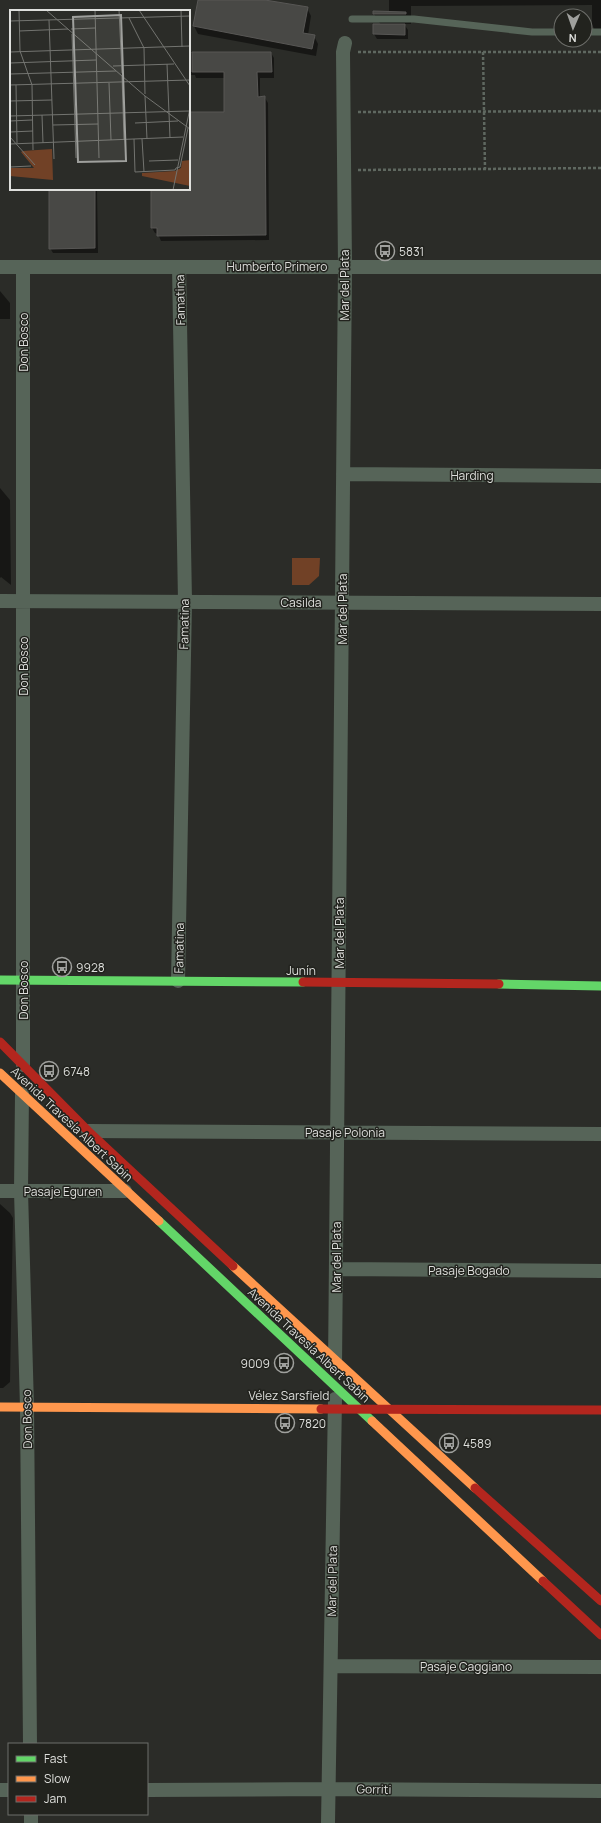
<svg xmlns="http://www.w3.org/2000/svg" width="601" height="1823" font-family="Manrope,sans-serif">
<rect width="100%" height="100%" fill="#2b2c28"/>
<path fill="#714126" d="M 292,558 L 320,558 L 319,576 L 309,585 L 292,585 Z"/>
<path fill="#0007" d="M 199,0 L 259,0 L 307,8 L 311,16 L 308,35 L 314,36 L 318,44 L 316,56 L 198,34 L 194,26 Z
M 389,0 L 601,0 L 601,35 L 598,35 L 592,25 L 592,5 L 411,6 L 411,24 L 404,24 L 408,30 L 408,39 L 377,39 L 374,34 L 381,25 L 374,14 L 389,12 Z
M 189,53 L 271,53 L 274,58 L 274,78 L 260,78 L 260,98 L 265,98 L 268,103 L 269,240 L 161,241 L 158,234 L 155,233 L 152,228 L 152,189 L 189,189 L 189,113 L 225,113 L 225,78 L 196,78 L 195,75 L 189,75 Z
M 50,189 L 97,189 L 98,253 L 53,253 L 50,248 Z
M 0,291 L 10,303 L 10,319 L 0,319 Z
M 0,488 L 10,500 L 11,585 L 1,577 L 0,578 Z
M 0,1204 L 10,1213 L 13,1218 L 10,1382 L 3,1388 L 0,1388 Z"/>
<path fill="#484845" stroke="#585755" d="M 198,0 L 265,0 L 308,7 L 303,33 L 315,35 L 312,49 L 193,26 Z
M 373,11 L 406,12 L 406,14 L 373,14 Z
M 373,24 L 405,24 L 405,35 L 373,34 Z
M 192,52 L 271,52 L 272,72 L 257,72 L 258,97 L 265,96 L 266,235 L 157,236 L 157,228 L 151,228 L 151,189 L 189,189 L 189,112 L 224,112 L 224,72 L 192,72 Z
M 49,189 L 95,189 L 95,248 L 49,249 Z"/>
<g fill="none" stroke-linecap="round" stroke-linejoin="round">
<path stroke="#5f6860" stroke-width="2.5" stroke-dasharray="3 2" stroke-linecap="butt" d="M 358,52 L 601,52
M 483,52 L 485,169
M 358,112 L 601,111
M 358,170 L 601,168"/>
<path stroke="#566458" stroke-width="7" d="M 352,19 L 414,19 L 532,32 L 561,32
M 585,32 L 601,32"/>
<path stroke="#566458" stroke-width="14" d="M 0,267 L 601,267
M 343,474 L 601,476
M 0,601 L 601,604
M 178,981 L 185,601 L 179,267
M 23,1065 L 23,267
M 22,1094 L 21,1191 L 27,1407 L 30,1744
M 88,1131 L 601,1134
M 0,1191 L 125,1191
M 336,1269 L 601,1271
M 335,1367 L 345,266 L 343,52 L 345,43
M 331,1666 L 601,1667
M 0,1790 L 9,1790
M 147,1790 L 329,1789 L 601,1791
M 31,1814 L 31,1823
M 328,1823 L 335,1399"/>
<path stroke="#63d668" stroke-width="9" d="M 0,980 L 303,982
M 499,984 L 601,986
M 159,1221 L 372,1421"/>
<path stroke="#ff974d" stroke-width="9" d="M 0,1073 L 159,1221
M 233,1266 L 475,1488
M 0,1407 L 321,1409
M 372,1421 L 543,1581"/>
<path stroke="#b3261e" stroke-width="9" d="M 303,982 L 499,984
M 0,1042 L 88,1131 L 233,1266
M 321,1409 L 601,1410
M 475,1488 L 601,1601
M 543,1581 L 601,1635"/>
</g>
<defs>
<g id="bus-ring" transform="scale(1)"><circle r="9.5" fill="#22231e" stroke="#9fa09d" stroke-width="1.5"/><path d="M-5-6H5V4H4V6H2V4H-2V6H-4V4H-5ZM-3.5-4V0h7V-4ZM-3.5 1.2v1.5H-2V1.2ZM2 1.2v1.5H3.5V1.2Z" fill="#9fa09d"/></g>
</defs>
<g fill-rule="evenodd">
<use href="#bus-ring" x="385" y="251"/>
<use href="#bus-ring" x="62" y="967"/>
<use href="#bus-ring" x="49" y="1071"/>
<use href="#bus-ring" x="284" y="1363"/>
<use href="#bus-ring" x="285" y="1423"/>
<use href="#bus-ring" x="449" y="1443"/>
</g>
<g text-anchor="middle" dominant-baseline="central" stroke-width="3" stroke-linejoin="round" paint-order="stroke">
<g font-size="12" fill="#dedfdc" stroke="#22231e" text-anchor="start">
<text x="399" y="251">5831</text>
<text x="76" y="967">9928</text>
<text x="63" y="1071">6748</text>
<text x="270" y="1363" text-anchor="end">9009</text>
<text x="299" y="1423">7820</text>
<text x="463" y="1443">4589</text>
</g>
<g font-size="12" fill="#dedfdc" stroke="#22231e">
<text x="277" y="266">Humberto Primero</text>
<text transform="translate(344 285) rotate(-90)">Mar del Plata</text>
<text transform="translate(180 300) rotate(-91)">Famatina</text>
<text transform="translate(23 342) rotate(-90)">Don Bosco</text>
<text x="472" y="475">Harding</text>
<text x="301" y="602">Casilda</text>
<text transform="translate(342 609) rotate(-90)">Mar del Plata</text>
<text transform="translate(184 624) rotate(-89)">Famatina</text>
<text transform="translate(23 666) rotate(-90)">Don Bosco</text>
<text transform="translate(339 933) rotate(-90)">Mar del Plata</text>
<text transform="translate(179 948) rotate(-89)">Famatina</text>
<text x="301" y="970">Junín</text>
<text transform="translate(23 990) rotate(-90)">Don Bosco</text>
<text transform="translate(72 1124) rotate(43)">Avenida Travesía Albert Sabin</text>
<text x="345" y="1132">Pasaje Polonia</text>
<text x="63" y="1191">Pasaje Eguren</text>
<text transform="translate(336 1257) rotate(-90)">Mar del Plata</text>
<text x="469" y="1270">Pasaje Bogado</text>
<text transform="translate(309 1345) rotate(43)">Avenida Travesía Albert Sabin</text>
<text x="289" y="1395">Vélez Sarsfield</text>
<text transform="translate(27 1419) rotate(-91)">Don Bosco</text>
<text transform="translate(332 1581) rotate(-89)">Mar del Plata</text>
<text x="466" y="1666">Pasaje Caggiano</text>
<text transform="translate(374 1789) rotate(1)">Gorriti</text>
</g>
</g>
<g transform="translate(10 10)">
<rect width="180" height="180" fill="#2b2c28"/>
<path d="M 42,139 L 43,170 L 0,166 L 0,158 L 24,158 L 11,142 L 13,141 ZM 180,150 L 180,176 L 132,166 L 132,163 L 165,161 L 171,158 L 172,151 Z" fill="#714126"/>
<path fill="none" stroke="#737470" stroke-width="1" d="M 9,0 L 10,41 L 22,75 L 23,140M 36,0 L 135,86 L 180,119M 85,0 L 89,148M 109,0 L 112,63M 129,0 L 180,76M 171,0 L 172,37M 119,8 L 134,38 L 135,84M 39,10 L 44,149M 0,11 L 180,6M 61,19 L 85,18M 9,21 L 58,19M 62,24 L 66,148M 0,42 L 180,36M 0,53 L 86,50M 157,54 L 160,128M 103,56 L 164,54M 0,64 L 106,61M 112,66 L 114,130M 99,73 L 101,130M 0,75 L 180,70M 6,75 L 7,133M 135,86 L 137,129M 0,91 L 42,90M 32,105 L 33,133M 0,106 L 179,101M 0,111 L 22,110M 125,113 L 168,111M 43,115 L 88,114M 0,122 L 23,121M 0,127 L 25,155M 124,129 L 125,162 L 165,160 L 166,158M 132,129 L 134,162M 0,134 L 173,127M 139,151 L 168,150M 0,157 L 21,156M 166,158 L 170,157 L 178,118M 163,180 L 180,98"/>
<path fill="#9fa09d" fill-opacity="0.15" stroke="#9fa09d" stroke-width="2" d="M 111,5 L 116,151 L 68,152 L 63,7 Z"/>
<rect width="180" height="180" fill="none" stroke="#dedfdc" stroke-width="2"/>
</g>
<rect x="8" y="1743" width="140" height="72" fill="#22231e" stroke="#6d6e6a"/>
<rect x="16" y="1756" width="20" height="6" fill="#63d668" stroke="#6d6e6a"/>
<text x="44" y="1763" font-size="12" fill="#dedfdc">Fast</text>
<rect x="16" y="1776" width="20" height="6" fill="#ff974d" stroke="#6d6e6a"/>
<text x="44" y="1783" font-size="12" fill="#dedfdc">Slow</text>
<rect x="16" y="1796" width="20" height="6" fill="#b3261e" stroke="#6d6e6a"/>
<text x="44" y="1803" font-size="12" fill="#dedfdc">Jam</text>
<g transform="translate(573 28) rotate(182)"><circle r="19" fill="#22231e" stroke="#6d6e6a"/>
<path d="M0-3L7 15L0 10L-7 15Z" fill="#9fa09d"/>
<text y="-6" font-size="11" font-weight="bold" text-anchor="middle" fill="#dedfdc">N</text>
</g>
</svg>
